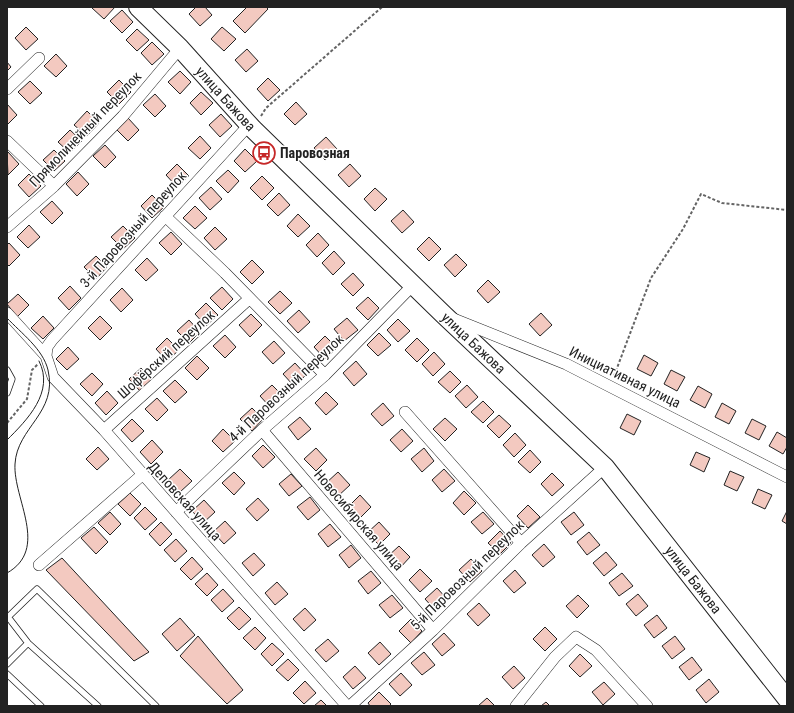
<svg xmlns="http://www.w3.org/2000/svg" width="794" height="713" font-family="'Roboto Condensed',sans-serif">
<rect width="100%" height="100%" fill="#fff"/>
<path fill="#f3c9c0" stroke="#222" d="M 115,7 L 104,19 L 92,8 L 93,7 Z
M 196,7 L 205,7 L 212,15 L 200,26 L 189,14 Z
M 247,7 L 266,7 L 268,9 L 245,33 L 233,21 Z
M 122,10 L 133,22 L 122,33 L 110,21 Z
M 26,27 L 38,39 L 26,50 L 15,38 Z
M 222,27 L 236,39 L 224,51 L 211,39 Z
M 137,29 L 149,40 L 137,51 L 126,40 Z
M 152,42 L 164,54 L 152,65 L 141,53 Z
M 247,49 L 258,61 L 246,72 L 235,60 Z
M 56,54 L 67,66 L 56,77 L 44,66 Z
M 7,62 L 11,67 L 7,71 Z
M 180,71 L 191,82 L 180,94 L 168,82 Z
M 268,78 L 280,90 L 268,101 L 257,89 Z
M 119,80 L 131,92 L 119,104 L 107,92 Z
M 30,81 L 42,93 L 30,104 L 18,92 Z
M 201,92 L 213,103 L 201,115 L 190,103 Z
M 155,94 L 166,106 L 155,117 L 143,105 Z
M 296,102 L 307,114 L 295,125 L 284,114 Z
M 7,104 L 17,115 L 7,125 Z
M 87,111 L 99,123 L 87,136 L 74,125 Z
M 221,114 L 232,126 L 220,137 L 209,125 Z
M 128,118 L 139,130 L 128,141 L 116,129 Z
M 70,130 L 82,141 L 70,153 L 58,142 Z
M 200,136 L 211,148 L 200,159 L 188,148 Z
M 326,137 L 337,149 L 325,160 L 314,148 Z
M 105,145 L 116,157 L 105,168 L 93,156 Z
M 245,149 L 257,161 L 245,172 L 234,161 Z
M 54,150 L 65,161 L 54,171 L 43,160 Z
M 8,152 L 19,164 L 8,175 L 7,153 Z
M 177,164 L 189,176 L 177,187 L 166,175 Z
M 350,164 L 361,176 L 349,187 L 338,175 Z
M 228,170 L 239,181 L 228,193 L 216,181 Z
M 78,172 L 89,184 L 77,196 L 66,184 Z
M 29,174 L 41,186 L 29,197 L 18,185 Z
M 262,176 L 274,188 L 262,200 L 250,188 Z
M 211,187 L 222,199 L 210,210 L 199,198 Z
M 375,188 L 387,199 L 375,211 L 364,199 Z
M 279,193 L 290,205 L 278,216 L 267,205 Z
M 152,195 L 164,207 L 152,218 L 141,206 Z
M 52,201 L 63,213 L 52,224 L 40,212 Z
M 195,206 L 207,218 L 195,229 L 183,218 Z
M 403,210 L 414,222 L 402,233 L 391,221 Z
M 298,214 L 310,226 L 298,237 L 287,226 Z
M 29,225 L 40,237 L 28,248 L 17,237 Z
M 123,226 L 135,238 L 123,249 L 111,237 Z
M 215,227 L 227,239 L 215,250 L 204,238 Z
M 171,232 L 182,244 L 171,255 L 159,243 Z
M 318,233 L 329,245 L 317,257 L 306,245 Z
M 429,237 L 441,249 L 429,261 L 417,249 Z
M 9,243 L 20,255 L 9,266 L 7,264 L 7,245 Z
M 334,251 L 345,263 L 333,275 L 322,263 Z
M 456,254 L 467,265 L 455,277 L 444,265 Z
M 96,256 L 107,267 L 96,279 L 84,267 Z
M 147,258 L 158,270 L 146,281 L 135,270 Z
M 252,260 L 264,272 L 252,284 L 240,272 Z
M 353,273 L 364,285 L 353,296 L 341,284 Z
M 488,280 L 500,292 L 488,303 L 477,291 Z
M 70,286 L 81,298 L 69,310 L 58,298 Z
M 222,287 L 233,299 L 222,310 L 210,298 Z
M 122,288 L 133,300 L 121,312 L 110,300 Z
M 280,291 L 292,303 L 280,314 L 268,302 Z
M 18,294 L 29,305 L 17,317 L 7,304 Z
M 368,297 L 379,308 L 368,320 L 356,308 Z
M 206,303 L 218,315 L 206,326 L 195,314 Z
M 299,310 L 310,322 L 298,333 L 287,321 Z
M 541,313 L 552,325 L 540,336 L 529,324 Z
M 251,314 L 262,325 L 250,337 L 239,325 Z
M 43,316 L 54,328 L 43,339 L 31,328 Z
M 100,316 L 112,328 L 100,340 L 88,328 Z
M 347,318 L 358,330 L 344,341 L 334,329 Z
M 398,319 L 410,331 L 398,342 L 387,330 Z
M 189,320 L 200,332 L 189,343 L 177,331 Z
M 379,333 L 391,345 L 378,356 L 367,345 Z
M 225,335 L 236,347 L 225,358 L 213,346 Z
M 325,336 L 337,348 L 325,359 L 314,347 Z
M 167,338 L 179,350 L 167,361 L 156,349 Z
M 417,338 L 429,350 L 417,362 L 405,350 Z
M 274,341 L 285,353 L 273,364 L 262,352 Z
M 68,347 L 79,359 L 67,370 L 56,359 Z
M 434,352 L 445,364 L 433,376 L 422,364 Z
M 644,355 L 658,363 L 651,376 L 637,369 Z
M 197,356 L 209,368 L 197,380 L 185,368 Z
M 356,361 L 367,374 L 354,386 L 343,373 Z
M 295,363 L 306,375 L 294,386 L 283,374 Z
M 141,368 L 152,380 L 140,391 L 129,379 Z
M 671,370 L 685,377 L 677,391 L 664,384 Z
M 450,371 L 461,382 L 450,393 L 438,382 Z
M 92,373 L 103,384 L 92,396 L 80,384 Z
M 175,380 L 187,392 L 175,403 L 163,391 Z
M 272,385 L 283,396 L 271,408 L 260,396 Z
M 467,385 L 478,397 L 466,408 L 455,396 Z
M 698,386 L 712,394 L 705,408 L 690,400 Z
M 107,391 L 118,403 L 106,415 L 95,403 Z
M 326,392 L 338,404 L 326,415 L 315,403 Z
M 157,398 L 168,410 L 157,421 L 145,409 Z
M 483,401 L 494,412 L 483,423 L 471,412 Z
M 383,403 L 394,416 L 382,426 L 371,414 Z
M 722,403 L 736,411 L 729,424 L 715,417 Z
M 252,408 L 263,419 L 252,431 L 240,419 Z
M 627,414 L 641,421 L 634,435 L 620,428 Z
M 499,415 L 511,426 L 499,438 L 487,426 Z
M 300,417 L 311,429 L 298,440 L 288,427 Z
M 445,418 L 457,429 L 445,441 L 433,429 Z
M 132,419 L 144,431 L 132,442 L 121,430 Z
M 752,419 L 766,426 L 759,440 L 745,433 Z
M 223,429 L 235,441 L 223,452 L 212,441 Z
M 402,429 L 413,441 L 401,452 L 390,440 Z
M 777,432 L 787,438 L 787,447 L 783,454 L 769,446 Z
M 515,433 L 526,445 L 514,457 L 503,445 Z
M 152,440 L 163,452 L 151,464 L 140,452 Z
M 263,445 L 275,457 L 263,468 L 252,456 Z
M 98,447 L 109,459 L 97,470 L 86,459 Z
M 316,448 L 327,460 L 316,471 L 304,459 Z
M 424,448 L 434,461 L 422,472 L 411,459 Z
M 530,450 L 541,462 L 530,473 L 518,462 Z
M 696,452 L 710,458 L 704,472 L 690,465 Z
M 180,469 L 192,481 L 180,492 L 168,480 Z
M 444,469 L 455,481 L 442,492 L 432,480 Z
M 730,471 L 744,477 L 737,491 L 724,485 Z
M 234,472 L 245,483 L 234,495 L 222,483 Z
M 338,472 L 350,485 L 337,497 L 325,484 Z
M 552,473 L 564,485 L 552,496 L 541,484 Z
M 291,474 L 302,486 L 289,496 L 279,484 Z
M 758,489 L 772,495 L 765,509 L 752,503 Z
M 464,491 L 476,503 L 464,515 L 453,503 Z
M 130,493 L 141,504 L 130,516 L 118,504 Z
M 360,495 L 371,507 L 359,519 L 348,507 Z
M 310,497 L 320,510 L 308,520 L 297,507 Z
M 258,498 L 269,510 L 257,521 L 246,509 Z
M 204,500 L 215,512 L 203,523 L 192,511 Z
M 528,505 L 540,517 L 528,528 L 517,516 Z
M 145,507 L 157,519 L 145,530 L 134,518 Z
M 787,511 L 787,524 L 782,521 Z
M 110,512 L 121,524 L 110,535 L 98,523 Z
M 483,512 L 494,524 L 482,534 L 471,522 Z
M 574,512 L 584,525 L 571,535 L 561,522 Z
M 225,521 L 236,533 L 224,544 L 213,532 Z
M 161,522 L 172,534 L 160,546 L 149,534 Z
M 379,522 L 390,534 L 379,545 L 367,533 Z
M 330,524 L 341,537 L 328,547 L 318,534 Z
M 94,527 L 108,542 L 96,554 L 81,538 Z
M 500,531 L 511,543 L 500,554 L 488,543 Z
M 589,532 L 600,545 L 587,555 L 577,542 Z
M 176,539 L 187,551 L 175,562 L 164,550 Z
M 544,544 L 555,557 L 543,567 L 532,555 Z
M 351,545 L 361,558 L 349,568 L 339,555 Z
M 399,546 L 410,557 L 399,569 L 387,557 Z
M 606,552 L 617,565 L 604,576 L 593,563 Z
M 254,553 L 265,565 L 253,576 L 242,563 Z
M 192,557 L 203,569 L 191,580 L 180,569 Z
M 62,558 L 149,652 L 134,661 L 46,570 Z
M 471,559 L 482,571 L 470,582 L 459,570 Z
M 420,569 L 432,581 L 420,592 L 409,580 Z
M 515,570 L 526,583 L 514,593 L 503,581 Z
M 371,571 L 381,583 L 368,594 L 358,581 Z
M 207,573 L 218,585 L 207,596 L 195,584 Z
M 622,573 L 633,586 L 619,596 L 609,583 Z
M 277,582 L 288,594 L 275,605 L 265,593 Z
M 437,588 L 448,600 L 436,611 L 425,599 Z
M 223,589 L 234,601 L 222,612 L 211,600 Z
M 638,594 L 648,606 L 636,616 L 626,604 Z
M 392,595 L 403,608 L 390,618 L 379,605 Z
M 578,595 L 589,606 L 577,618 L 566,606 Z
M 479,603 L 490,615 L 478,626 L 467,614 Z
M 239,607 L 251,619 L 239,630 L 227,618 Z
M 305,608 L 316,620 L 304,631 L 293,619 Z
M 657,615 L 667,628 L 654,638 L 644,625 Z
M 180,618 L 195,635 L 177,651 L 162,634 Z
M 411,619 L 422,631 L 411,643 L 399,631 Z
M 255,627 L 266,638 L 255,650 L 243,638 Z
M 545,627 L 557,639 L 545,651 L 533,639 Z
M 444,633 L 455,645 L 442,656 L 432,644 Z
M 198,636 L 243,690 L 227,704 L 180,656 Z
M 675,636 L 685,649 L 672,659 L 662,646 Z
M 328,639 L 339,651 L 326,662 L 315,650 Z
M 380,642 L 391,654 L 379,665 L 368,653 Z
M 272,643 L 284,654 L 272,666 L 261,654 Z
M 424,652 L 435,665 L 422,675 L 411,663 Z
M 580,654 L 592,666 L 580,677 L 569,666 Z
M 692,657 L 702,670 L 689,680 L 679,667 Z
M 288,659 L 299,670 L 288,681 L 276,670 Z
M 355,666 L 366,678 L 353,689 L 343,677 Z
M 514,666 L 525,678 L 513,689 L 502,677 Z
M 401,673 L 412,685 L 400,696 L 389,684 Z
M 709,679 L 719,692 L 706,703 L 696,690 Z
M 305,681 L 316,693 L 304,704 L 293,693 Z
M 604,682 L 615,694 L 603,705 L 592,692 Z
M 379,692 L 391,704 L 389,706 L 370,706 L 368,703 Z
M 487,698 L 495,706 L 478,706 Z
M 321,700 L 327,706 L 314,706 Z
M 546,702 L 550,706 L 541,706 Z"/>
<g fill="none" stroke-linecap="round" stroke-linejoin="round">
<g stroke="#222" stroke-width="7">
<path id="service" d="M 7,370 L 12,379 L 7,393
M 7,664 L 28,643
M 7,674 L 41,706
M 98,706 L 28,643 L 8,617 L 37,589 L 156,706"/>
</g>
<g stroke="#222" stroke-width="12">
<path id="minor" d="M 7,89 L 39,58
M 7,141 L 54,186
M 165,216 L 225,273 L 325,375
M 7,227 L 54,186 L 123,116 L 180,48
M 7,313 L 46,356 L 53,377 L 104,430 L 347,706
M 454,319 L 566,364 L 787,477
M 46,356 L 47,347 L 52,340 L 249,125
M 405,412 L 521,543
M 104,430 L 249,299
M 262,430 L 433,630
M 176,512 L 262,430 L 325,375 L 414,284
M 39,565 L 142,475
M 350,706 L 433,630 L 521,543 L 605,467
M 516,706 L 555,657 L 576,637 L 596,650 L 647,706"/>
</g>
<g stroke="#222" stroke-width="20">
<g id="trunk">
<path id="s1" d="M 138,7 L 180,48 L 253,129 L 444,315 L 605,467 L 787,699"/>
</g>
</g>
<path stroke="#646464" stroke-width="2" stroke-dasharray="3 2" stroke-linecap="butt" d="M 261,116 L 266,108 L 382,7
M 614,376 L 651,278 L 683,229 L 701,194 L 722,203 L 787,210
M 7,423 L 27,399 L 32,370 L 38,364"/>
<use href="#service" stroke="#fff" stroke-width="5.5"/>
<use href="#minor" stroke="#fff" stroke-width="11"/>
<use href="#trunk" stroke="#fff" stroke-width="18"/>
<path stroke="#222" stroke-width="1" d="M 7,318 C 21,333 43,349 48,370 C 58,413 17,427 15,464 C 13,499 50,549 7,573
M 7,440 C 27,420 55,392 39,361"/>
</g>
<defs>
<g id="bus-ring" transform="scale(1.15)"><circle r="9.5" fill="#fff" stroke="#c62828" stroke-width="1.5"/><path d="M-5-6H5V4H4V6H2V4H-2V6H-4V4H-5ZM-3.5-4V0h7V-4ZM-3.5 1.2v1.5H-2V1.2ZM2 1.2v1.5H3.5V1.2Z" fill="#c62828"/></g>
</defs>
<g fill-rule="evenodd">
<use href="#bus-ring" x="264" y="153"/>
</g>
<g text-anchor="middle" dominant-baseline="central" stroke-width="3" stroke-linejoin="round" paint-order="stroke">
<g font-size="14" fill="#222" stroke="#fff">
<text stroke="none"><textPath href="#s1" startOffset="127">улица Бажова</textPath></text>
<text transform="translate(85 129) rotate(-46)">Прямолинейный переулок</text>
<text transform="translate(133 229) rotate(-48)">3-й Паровозный переулок</text>
<text stroke="none"><textPath href="#s1" startOffset="475">улица Бажова</textPath></text>
<text transform="translate(166 354) rotate(-42)">Шофёрский переулок</text>
<text transform="translate(625 377) rotate(26)">Инициативная улица</text>
<text transform="translate(286 388) rotate(-43)">4-й Паровозный переулок</text>
<text transform="translate(185 501) rotate(48)">Деповская улица</text>
<text transform="translate(359 520) rotate(49)">Новосибирская улица</text>
<text transform="translate(467 575) rotate(-44)">5-й Паровозный переулок</text>
<text stroke="none"><textPath href="#s1" startOffset="799">улица Бажова</textPath></text>
</g>
<g font-size="14" font-weight="bold" fill="#222" stroke="#fff" text-anchor="start">
<text x="280" y="153">Паровозная</text>
</g>
</g>
<rect width="794" height="713" fill="none" stroke="#222222" stroke-width="16"/>
</svg>
